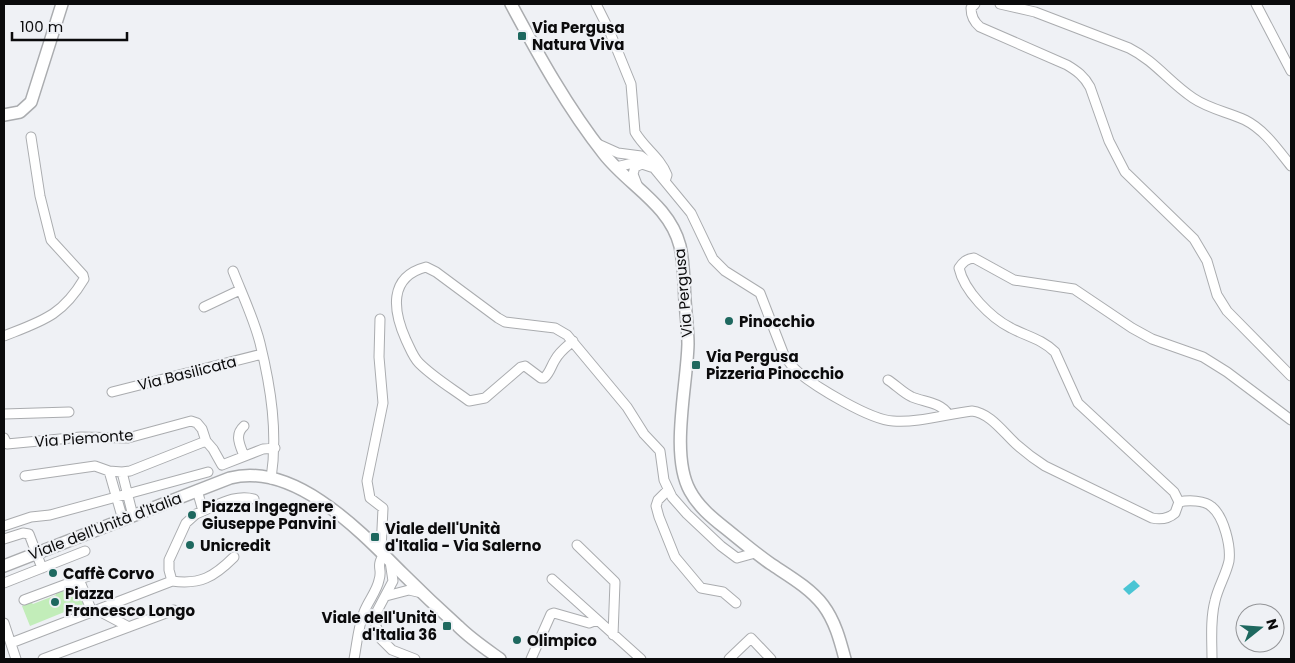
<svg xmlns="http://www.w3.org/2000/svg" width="1295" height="663" font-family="Poppins,sans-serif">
<rect width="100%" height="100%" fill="#eff1f5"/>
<path fill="#c2edb9" d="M 75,585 L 77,586 L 84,604 L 30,626 L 22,606 L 31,602 L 33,604 L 56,595 L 55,593 Z"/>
<path fill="#4ac5d4" d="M 1134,580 L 1140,586 L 1129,595 L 1123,589 Z"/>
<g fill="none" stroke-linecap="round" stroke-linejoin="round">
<g stroke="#aaacaf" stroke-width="11">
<path id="minor" d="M 596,4 L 609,30 L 631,84 L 635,132 C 644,148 660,157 667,175 L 665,181
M 975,4 L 971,8 C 971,16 974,22 980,27 L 1067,65 C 1077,71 1084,76 1090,87 L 1109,141 L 1125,172 L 1194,239 L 1207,261 L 1217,295 L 1227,311 L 1291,376
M 1000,4 L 1035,12 L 1129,48 C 1155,61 1169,82 1193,98 C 1209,109 1228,112 1245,120 C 1265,130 1278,150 1291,166
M 1256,4 L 1291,71
M 598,144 L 618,153 L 641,156 L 649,162 L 691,213 L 713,259 L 725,271 L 760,293 L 784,355 C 788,361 792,367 798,372 C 816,387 870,420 893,421 C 919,423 946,414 972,411 C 990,413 1003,432 1016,444 C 1025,452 1034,459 1045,466 L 1152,518 C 1161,520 1168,519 1175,513 L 1179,502 L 1174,492 L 1078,403 L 1055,352 C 1042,339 1026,336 1011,328 C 991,318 964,291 959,268 C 963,262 966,259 974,258 L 1014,280 L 1074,289 L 1132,328 L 1152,339 L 1203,357 L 1227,372 L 1291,420
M 616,167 L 633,163 L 640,163
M 638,187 L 633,174 L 635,167 L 642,164 L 651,167
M 233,271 C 242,294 254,319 260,343 C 271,388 278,433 271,479
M 204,307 L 240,290
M 380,319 L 379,357 L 383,403 L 367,481 L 370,498 L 383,508 L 381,550
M 4,336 C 42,321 62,316 84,279 L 83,275 L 51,240 L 40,196 L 31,137
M 573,341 C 566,347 559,352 555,360 C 551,366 550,373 544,378 L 541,378 L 525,366 L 521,367 L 485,398 L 469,401 C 453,389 434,378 419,363 C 413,357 410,348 406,340 C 393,311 388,277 426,267 L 436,272 L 498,318 L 505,322 L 555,328 L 567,335 L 627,407 L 644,434 L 660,451 L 664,480 L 672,497 L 687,514 L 721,546 L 737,558 L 755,553
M 888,380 C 896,385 903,393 912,397 C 924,402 940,402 948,414
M 112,392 L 262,354
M 4,414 L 69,412
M 244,426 C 234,435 240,445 244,456
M 4,438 L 7,444 L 81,437 L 128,438 L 191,421 L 197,423 L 202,429 L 206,441 L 213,449 L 222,465 L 263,449 L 275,448
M 109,471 L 123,520
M 122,472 L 133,516
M 25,476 L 95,466 L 109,471 L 122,472 L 130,471 L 206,441
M 197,490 L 203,511 C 220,504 236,494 254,499
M 668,490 L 658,500 L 656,506 L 659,517 L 675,557 L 701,588 L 723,592 L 736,603
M 1179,502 C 1188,500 1205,500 1212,507 C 1224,517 1231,546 1229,561 C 1226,575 1218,587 1215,601 C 1210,620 1212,640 1212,659
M 4,526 L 31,517 L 50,515 L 208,472
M 4,539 L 23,533 L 29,534 L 42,568
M 577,545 L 615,582 L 613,635
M 390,561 L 393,581 L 376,613 L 376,626 L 381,639 L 392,650 L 415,659
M 79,579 L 92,612
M 552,579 L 641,659
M 172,581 L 169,570 L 169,560 L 186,523 L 196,514 L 203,511
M 4,583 L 85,551
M 386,596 L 409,590 L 422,593
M 24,600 L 99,572
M 97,610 L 129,627
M 4,623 L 16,659
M 11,643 L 172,581 C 200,585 214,577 234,557
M 43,659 L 174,610
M 354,659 C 357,644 358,627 364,612 C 368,601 377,591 379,580 C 383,568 375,568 384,554
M 531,659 L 551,614 L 554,613 L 589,623 L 597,620
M 729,659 L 751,638 L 771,659"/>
</g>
<g stroke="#aaacaf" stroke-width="14">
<path id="major" d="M 511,4 C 539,56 567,107 604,154 C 629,186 669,204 680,246 C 684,264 684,283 685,301 C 686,315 688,330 688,344 C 687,386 670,455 690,491 C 698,506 711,517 725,528 C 740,540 755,553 771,564 C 789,576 810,588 823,605 C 835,621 840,640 845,659
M 4,115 L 20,112 L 31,102 L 62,4
M 4,566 L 230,478 C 295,461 362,533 403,574 C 421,592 439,609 458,626 C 471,639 486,649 500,659"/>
</g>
<use href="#minor" stroke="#fff" stroke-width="9"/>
<use href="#major" stroke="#fff" stroke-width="11"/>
</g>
<g fill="#1e685f" stroke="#eff1f5" stroke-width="2">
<rect x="517" y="31" width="10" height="10" rx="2.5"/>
<circle cx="729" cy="321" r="5"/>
<rect x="691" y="360" width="10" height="10" rx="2.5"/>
<circle cx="192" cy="515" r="5"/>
<rect x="370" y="532" width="10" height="10" rx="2.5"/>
<circle cx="190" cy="545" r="5"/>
<circle cx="53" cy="573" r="5"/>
<circle cx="55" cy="602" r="5"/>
<rect x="442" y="621" width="10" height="10" rx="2.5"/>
<circle cx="517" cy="640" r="5"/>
</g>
<g text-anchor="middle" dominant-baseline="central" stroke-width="4.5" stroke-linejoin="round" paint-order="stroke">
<g font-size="15" font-weight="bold" fill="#0b0b0c" stroke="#eff1f5" text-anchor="start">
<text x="532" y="27">Via Pergusa<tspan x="532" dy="17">Natura Viva</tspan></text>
<text x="739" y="321">Pinocchio</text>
<text x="706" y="356">Via Pergusa<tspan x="706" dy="17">Pizzeria Pinocchio</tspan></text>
<text x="202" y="506">Piazza Ingegnere<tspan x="202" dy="17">Giuseppe Panvini</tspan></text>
<text x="385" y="528">Viale dell'Unità<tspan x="385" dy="17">d'Italia - Via Salerno</tspan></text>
<text x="200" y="545">Unicredit</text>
<text x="63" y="573">Caffè Corvo</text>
<text x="65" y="593">Piazza<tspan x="65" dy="17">Francesco Longo</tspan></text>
<text x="437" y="617" text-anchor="end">Viale dell'Unità<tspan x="437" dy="17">d'Italia 36</tspan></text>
<text x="527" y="640">Olimpico</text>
</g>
<g font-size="15" fill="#0b0b0c" stroke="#eff1f5">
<text transform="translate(683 293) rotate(-95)">Via Pergusa</text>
<text transform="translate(187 373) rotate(-14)">Via Basilicata</text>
<text transform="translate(84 438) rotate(-4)">Via Piemonte</text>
<text transform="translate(105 526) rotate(-21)">Viale dell'Unità d'Italia</text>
</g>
</g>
<rect width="1295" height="663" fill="none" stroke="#0b0b0c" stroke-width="10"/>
<g transform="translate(1260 628) rotate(73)"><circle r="24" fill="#eff1f5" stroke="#949598"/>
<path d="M0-4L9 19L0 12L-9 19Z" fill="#1e685f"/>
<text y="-8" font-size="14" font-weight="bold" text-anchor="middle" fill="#0b0b0c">N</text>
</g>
<path d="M12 32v8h115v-8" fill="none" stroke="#0b0b0c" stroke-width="2.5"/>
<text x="20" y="32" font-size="15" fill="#0b0b0c" stroke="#eff1f5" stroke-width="4" paint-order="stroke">100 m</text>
</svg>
